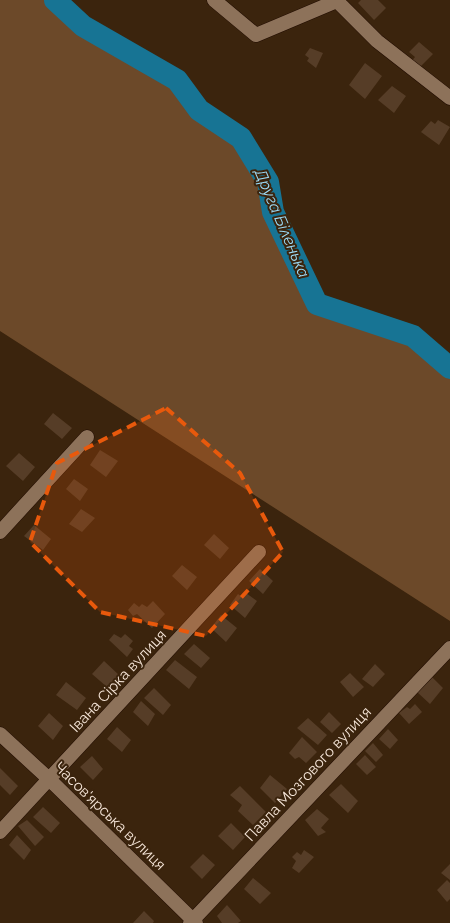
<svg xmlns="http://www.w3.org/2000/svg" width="450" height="923" font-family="Raleway,sans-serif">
<rect width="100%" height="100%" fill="#3b240d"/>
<path fill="#6c4929" d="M 0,0 L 55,0 L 83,26 L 177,80 L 199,110 L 241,138 L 268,182 L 273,212 L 317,304 L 413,336 L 450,368 L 450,621 L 0,331 Z"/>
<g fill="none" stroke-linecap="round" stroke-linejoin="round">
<path stroke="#177494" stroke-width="22" d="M 55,0 L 83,26 L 177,80 L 199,110 L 241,138 L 268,182 L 273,212 L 317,304 L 413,336 L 450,368"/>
</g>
<path fill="#563d27" d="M 361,0 L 378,0 L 386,8 L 374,20 L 358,3 Z
M 419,42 L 433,54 L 419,68 L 411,62 L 415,57 L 409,52 Z
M 310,48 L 323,53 L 316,68 L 307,61 L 309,58 L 305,55 Z
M 365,63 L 382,76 L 365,99 L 349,85 Z
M 392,86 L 406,96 L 394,113 L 378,100 Z
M 438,120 L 450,127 L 439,145 L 421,132 L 431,121 L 435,124 Z
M 53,413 L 72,428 L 62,439 L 44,424 Z
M 100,450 L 118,461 L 106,477 L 90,465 Z
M 19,453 L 35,467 L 23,481 L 6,466 Z
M 74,479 L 88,489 L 80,501 L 66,489 Z
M 81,509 L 95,518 L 82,532 L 69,524 Z
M 34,525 L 51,539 L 43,550 L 24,536 Z
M 214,534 L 229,548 L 220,559 L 204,545 Z
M 182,565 L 197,577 L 187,590 L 172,576 Z
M 260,569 L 273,581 L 263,594 L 249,581 Z
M 246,593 L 257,601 L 245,618 L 230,605 L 238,594 L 242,597 Z
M 153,601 L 165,614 L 152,628 L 137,614 L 133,616 L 128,610 L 134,603 L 139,607 L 142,604 L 147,607 Z
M 221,615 L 237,628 L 226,642 L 211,628 Z
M 114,634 L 121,638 L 125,634 L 133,641 L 129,646 L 133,649 L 127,657 L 109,640 Z
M 194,644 L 210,658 L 201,668 L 184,654 Z
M 175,660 L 197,677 L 189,689 L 166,670 Z
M 104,661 L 119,675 L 107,687 L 92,674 Z
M 375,664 L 385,674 L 373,687 L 362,679 Z
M 350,673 L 364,687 L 353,697 L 340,682 Z
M 431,676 L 443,688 L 430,704 L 417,692 Z
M 66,682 L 86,698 L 77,710 L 56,695 Z
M 154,688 L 171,705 L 163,715 L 144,698 Z
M 141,701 L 155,714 L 148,726 L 133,712 Z
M 415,704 L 422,712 L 409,724 L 399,713 L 407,707 L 410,709 Z
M 329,712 L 341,724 L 332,733 L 320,722 Z
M 49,713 L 63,726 L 53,740 L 38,726 Z
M 308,718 L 327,735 L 318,745 L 297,728 Z
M 117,727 L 131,740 L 122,752 L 107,739 Z
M 388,729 L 398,740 L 390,749 L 379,739 Z
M 302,737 L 317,752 L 306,763 L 299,757 L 295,759 L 289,753 Z
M 373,743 L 383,755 L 376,762 L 365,751 Z
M 365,755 L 376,767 L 367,775 L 356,764 Z
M 92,756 L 103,769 L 93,780 L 80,767 Z
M 0,768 L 18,786 L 10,795 L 0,785 Z
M 270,775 L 287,789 L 275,803 L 260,788 Z
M 341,784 L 358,801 L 348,813 L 329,795 Z
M 240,786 L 266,812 L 253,825 L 238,811 L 242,805 L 230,795 Z
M 43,807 L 60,823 L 51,833 L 33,817 Z
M 317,809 L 329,819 L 321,828 L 326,832 L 318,836 L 305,820 Z
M 27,820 L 44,837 L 35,846 L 18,826 Z
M 231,823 L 245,837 L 233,850 L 218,836 Z
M 17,835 L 31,850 L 24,860 L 9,845 Z
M 304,850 L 314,857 L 299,873 L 292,868 L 296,861 L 292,857 L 297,852 L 301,855 Z
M 203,854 L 215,865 L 202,879 L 190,867 Z
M 450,864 L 450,880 L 441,873 Z
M 253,878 L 271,893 L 260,904 L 244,889 Z
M 447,880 L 450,883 L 450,899 L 447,902 L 437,890 Z
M 227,905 L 241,921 L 238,923 L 222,923 L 217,916 Z
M 144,911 L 154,921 L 153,923 L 133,923 Z"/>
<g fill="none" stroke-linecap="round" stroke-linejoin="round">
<g stroke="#210c00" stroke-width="15">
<path id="street" d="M 214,0 L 256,35 L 339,0
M 337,1 L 377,41 L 450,98
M 0,532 L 87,437
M 0,734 L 49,779 L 196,923
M 0,832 L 259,552
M 190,923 L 450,648"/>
</g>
<use href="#street" stroke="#8d725a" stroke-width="14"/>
</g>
<path fill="#e8590c" fill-opacity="0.2" stroke="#e8590c" stroke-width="4" stroke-dasharray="10 6" stroke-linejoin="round" d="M 166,408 L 240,473 L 283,552 L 206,636 L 100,612 L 30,542 L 57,463 Z"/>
<g text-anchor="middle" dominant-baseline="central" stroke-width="4" stroke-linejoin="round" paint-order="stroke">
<g font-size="15" fill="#f7e7da" stroke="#3b240d">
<text transform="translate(118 681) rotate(-47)">Івана Сірка вулиця</text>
<text transform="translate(308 774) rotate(-47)">Павла Мозгового вулиця</text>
<text transform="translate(110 816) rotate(44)">Часов'ярська вулиця</text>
</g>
<g font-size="16" font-style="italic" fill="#9ddcf8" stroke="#3b240d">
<text transform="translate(282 223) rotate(67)">Друга Біленька</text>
</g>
</g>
</svg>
